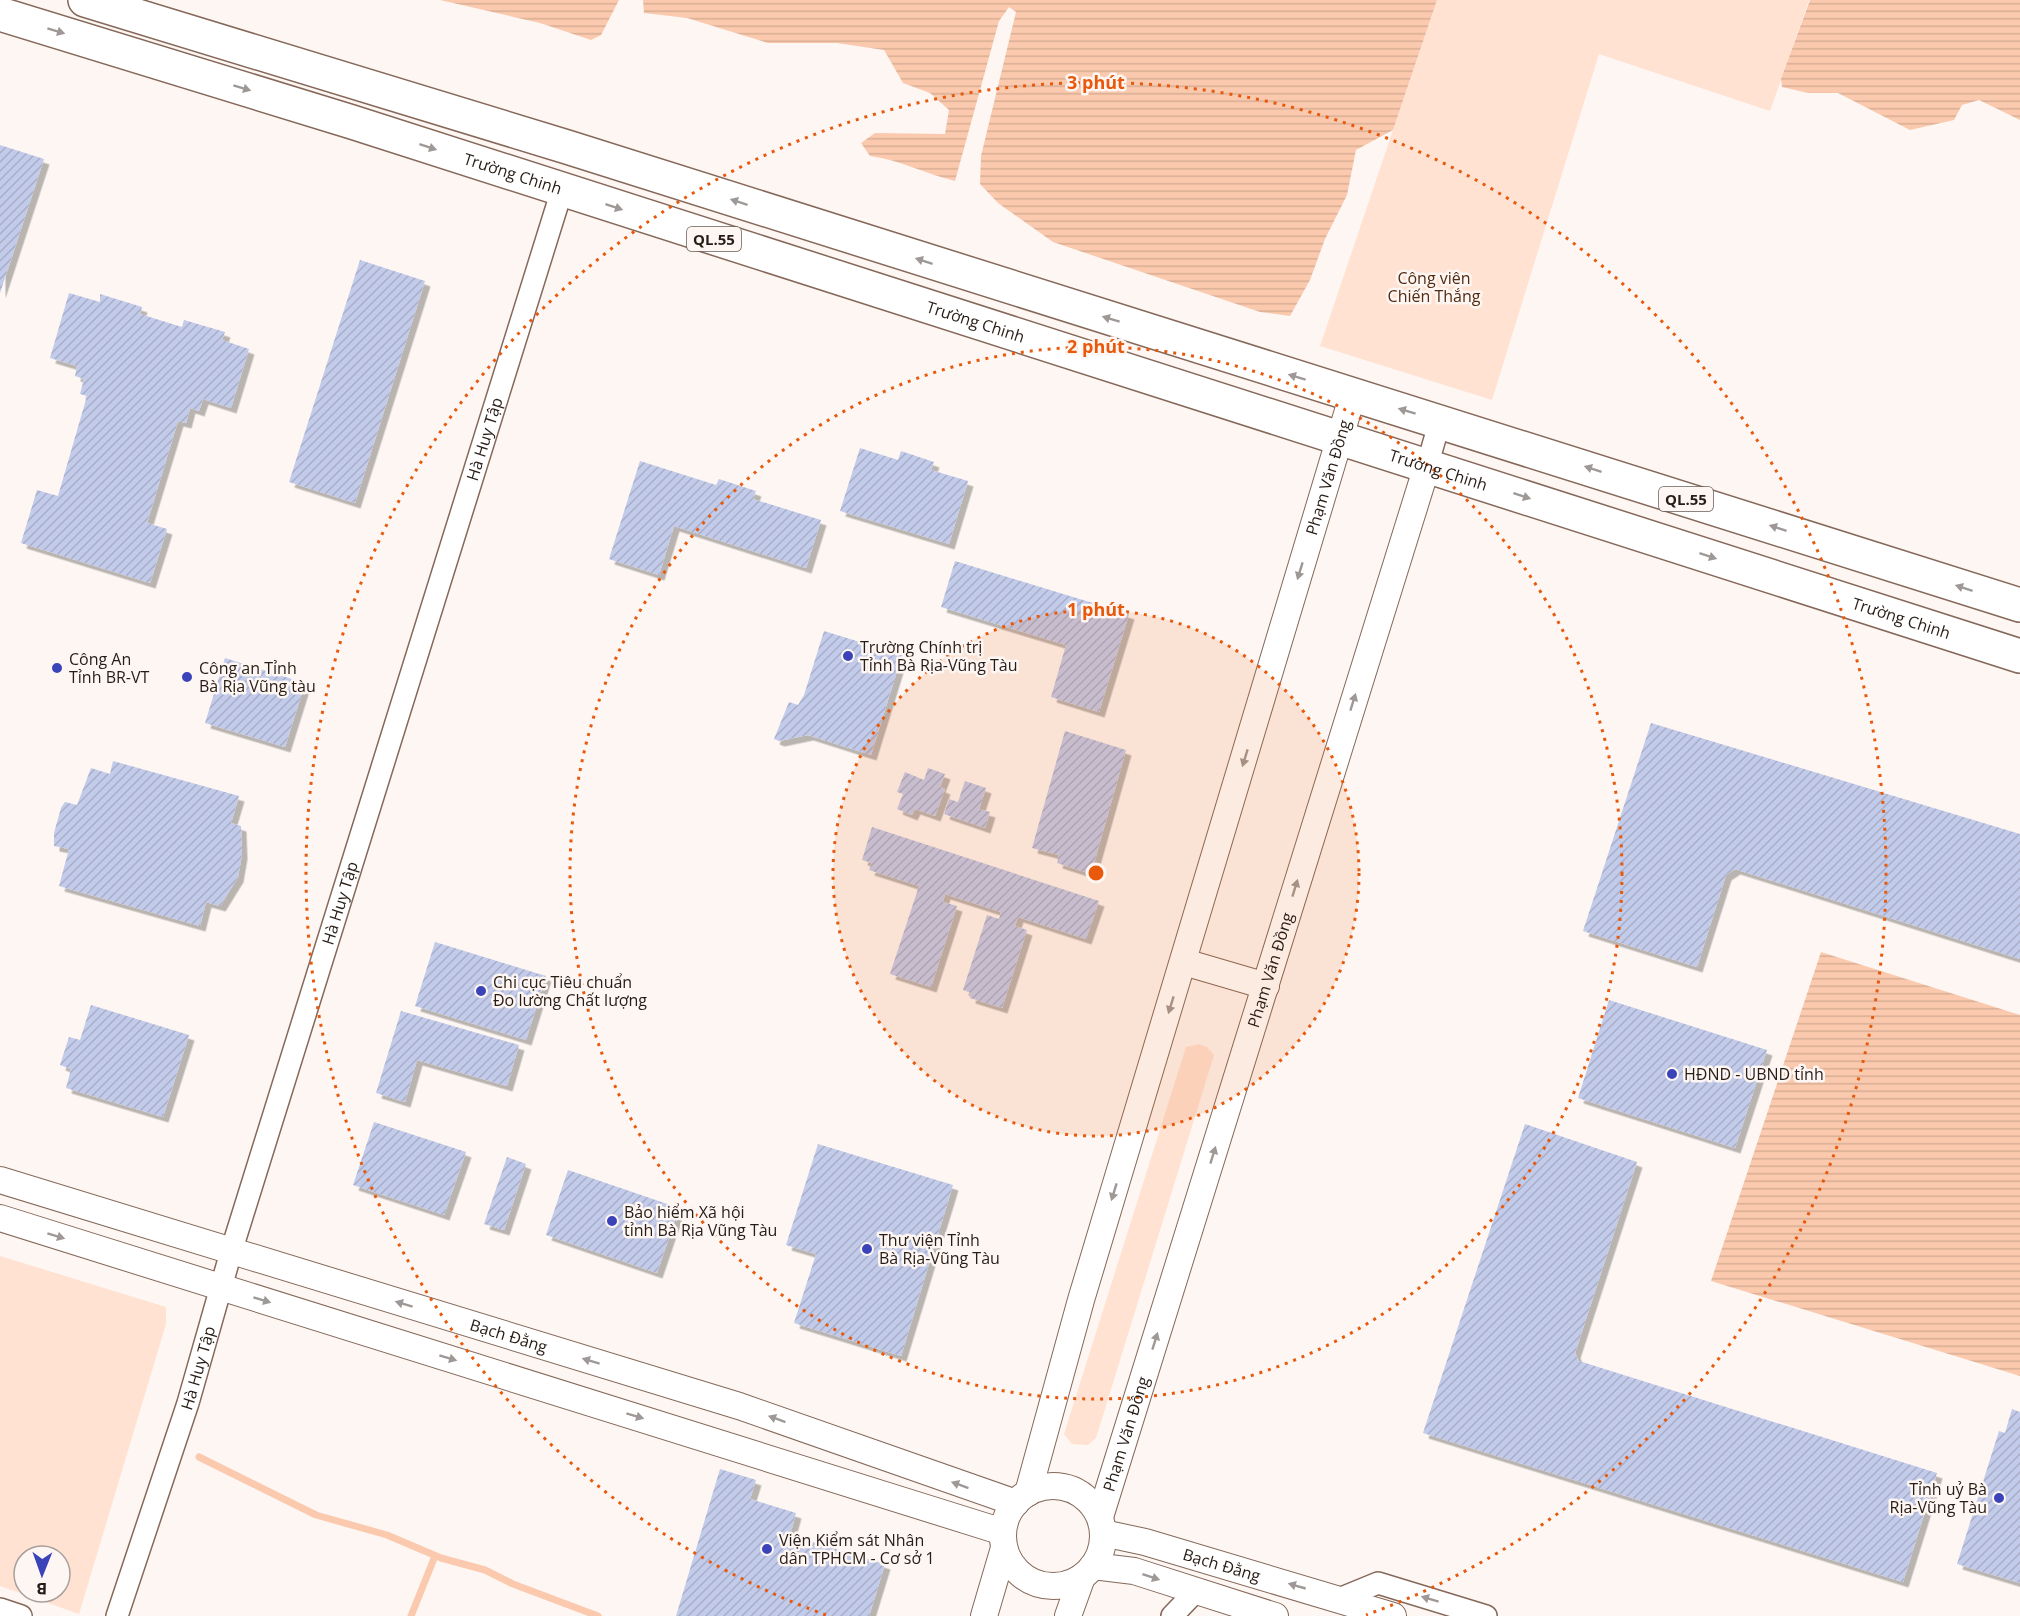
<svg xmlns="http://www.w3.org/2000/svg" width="2020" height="1616" font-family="'Open Sans',sans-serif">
<defs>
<pattern id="water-rules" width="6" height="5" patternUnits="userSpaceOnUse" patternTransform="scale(1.5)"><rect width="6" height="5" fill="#fbcaae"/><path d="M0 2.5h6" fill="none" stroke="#d7ad95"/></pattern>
<pattern id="building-hatch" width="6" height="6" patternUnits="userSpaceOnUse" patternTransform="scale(1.5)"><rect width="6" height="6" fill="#c3cbea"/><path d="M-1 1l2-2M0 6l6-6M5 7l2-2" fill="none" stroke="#a8aec8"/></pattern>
<filter id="shadow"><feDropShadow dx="5.5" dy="5.5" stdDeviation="0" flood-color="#0004"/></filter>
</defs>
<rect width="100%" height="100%" fill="#fdf6f2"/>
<path fill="#ffe2d2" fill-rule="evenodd" d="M 1437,0 L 1809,0 L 1770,111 L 1599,54 L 1492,400 L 1320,346 Z
M 1199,1044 L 1207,1047 L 1214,1055 L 1096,1438 L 1088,1445 L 1072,1444 L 1064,1434 L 1186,1047 Z
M 0,1256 L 166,1307 L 166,1324 L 79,1614 L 0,1586 ZM 24,1556 L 60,1556 L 60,1592 L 24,1592 Z"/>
<path fill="url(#water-rules)" d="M 440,0 L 619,0 L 601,35 L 591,40 L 540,23 Z
M 643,0 L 1437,0 L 1393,130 L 1356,150 L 1347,195 L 1325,239 L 1310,280 L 1290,316 L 1260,312 L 1053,242 L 998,203 L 980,184 L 981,156 L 1016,12 L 1009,7 L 999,21 L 955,181 C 926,174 900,160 870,156 L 861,143 L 875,133 L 945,134 L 949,110 L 930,93 L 903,83 L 884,50 L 837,43 L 768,43 L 687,18 L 644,13 Z
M 1810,0 L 2020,0 L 2020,120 L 1979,100 L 1962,105 L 1954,120 L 1910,130 L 1838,93 L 1808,93 L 1782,87 L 1781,79 Z
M 1821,952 L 2020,1015 L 2020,1376 L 1711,1281 Z"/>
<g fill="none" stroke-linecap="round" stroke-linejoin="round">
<path stroke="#fbcaae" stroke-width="7" d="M 199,1457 L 316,1515 L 387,1535 L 441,1558 L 485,1570 L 513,1584 L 598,1616
M 411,1616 L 435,1556"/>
</g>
<path fill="url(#building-hatch)" filter="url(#shadow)" d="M 0,145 L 44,159 L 0,293 Z
M 360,260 L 425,281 L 355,503 L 289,482 Z
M 69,293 L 100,302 L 100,294 L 142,307 L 140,314 L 182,327 L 184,320 L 225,332 L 222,340 L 249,349 L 231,408 L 203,399 L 199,411 L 190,408 L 186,423 L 178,421 L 147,523 L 167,529 L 150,583 L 21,543 L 37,490 L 58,496 L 87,396 L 80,394 L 84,379 L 75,376 L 77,366 L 50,358 Z
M 860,448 L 898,460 L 901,451 L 934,462 L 931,470 L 968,481 L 949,544 L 840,511 Z
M 640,461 L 716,485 L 719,479 L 756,491 L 753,499 L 821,520 L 806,568 L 674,526 L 659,575 L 609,559 Z
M 955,561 L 1129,614 L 1099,712 L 1051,697 L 1066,645 L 941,607 Z
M 824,631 L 902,655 L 871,755 L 808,735 L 779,741 L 774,739 L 789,702 L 798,705 L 804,695 Z
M 225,658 L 305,683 L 285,747 L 205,723 Z
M 1651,723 L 2020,834 L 2020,959 L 1735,869 L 1726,875 L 1697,967 L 1583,931 Z
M 1065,731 L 1126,750 L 1091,874 L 1057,863 L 1059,855 L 1032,848 Z
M 113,761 L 239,796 L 231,823 L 241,826 L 242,854 L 238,877 L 220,906 L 206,902 L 200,926 L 59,886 L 69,849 L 54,846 L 54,833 L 61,808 L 65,802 L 77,805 L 91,768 L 110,774 Z
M 928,768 L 945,774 L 940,787 L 945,789 L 935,816 L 915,809 L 912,815 L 897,809 L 903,794 L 897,792 L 905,772 L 924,780 Z
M 965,781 L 986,788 L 979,809 L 990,812 L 985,828 L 944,814 L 949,799 L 958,802 Z
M 872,827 L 1099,901 L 1086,939 L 1018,917 L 1015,926 L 1027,930 L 1002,1008 L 970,998 L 971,993 L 963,990 L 987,915 L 999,919 L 1001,912 L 945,894 L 943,902 L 957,906 L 931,987 L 890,974 L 919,886 L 869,870 L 872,863 L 862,860 Z
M 435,942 L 546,976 L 526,1040 L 415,1006 Z
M 1609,1000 L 1767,1050 L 1735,1148 L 1578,1098 Z
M 91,1005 L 189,1035 L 163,1117 L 66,1088 L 71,1069 L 60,1065 L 69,1037 L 80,1040 Z
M 401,1011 L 519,1045 L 507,1086 L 417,1060 L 405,1102 L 376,1093 Z
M 374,1122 L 466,1152 L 444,1215 L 353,1185 Z
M 1525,1124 L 1637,1162 L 1575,1353 L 1579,1361 L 1937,1473 L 1903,1582 L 1423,1433 Z
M 818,1144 L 953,1185 L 901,1356 L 794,1323 L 816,1254 L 786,1245 Z
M 507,1157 L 526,1164 L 504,1230 L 484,1224 Z
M 568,1170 L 679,1208 L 657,1273 L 546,1235 Z
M 2012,1409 L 2020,1412 L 2020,1583 L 1957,1564 L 1999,1431 L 2005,1433 Z
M 720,1469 L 756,1480 L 750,1499 L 796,1513 L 790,1535 L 885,1564 L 869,1616 L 676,1616 Z"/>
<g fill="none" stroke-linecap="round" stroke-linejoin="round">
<g stroke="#856859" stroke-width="24">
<g id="minor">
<path d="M 1427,466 L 1440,421"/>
<path d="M 1339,1599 L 1378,1583 L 1486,1616"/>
<path d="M 0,1609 L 21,1616"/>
<path id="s1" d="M 117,1616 L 188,1403 L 231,1252 L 562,190"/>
<path d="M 1172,1616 L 1196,1591"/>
</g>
</g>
<g stroke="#856859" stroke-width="28">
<g id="tertiary">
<path d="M 1184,962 L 1266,986"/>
<path id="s2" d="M 0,1180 L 739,1406 L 1016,1503"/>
<path d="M 0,1218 L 1003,1532"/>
<circle cx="1053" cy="1536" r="50"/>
<path id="s3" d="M 1028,1493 L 1081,1300 L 1353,394"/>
<path id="s4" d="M 1100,1517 L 1427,466"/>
<path id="s5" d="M 1103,1533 L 1145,1542 L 1393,1616"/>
<path d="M 1093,1566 L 1134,1571 L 1275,1616"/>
<path d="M 984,1616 L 1004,1548"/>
<path d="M 1068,1616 L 1082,1577"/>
</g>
</g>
<g stroke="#856859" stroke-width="36">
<g id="trunk">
<path d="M 85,0 L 567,147 L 2020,605"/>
<path id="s6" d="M 0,14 L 352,122 L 2020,656"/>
</g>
</g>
<use href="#minor" stroke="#fff" stroke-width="21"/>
<use href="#tertiary" stroke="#fff" stroke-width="26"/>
<use href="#trunk" stroke="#fff" stroke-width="33"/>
</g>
<defs><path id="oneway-solid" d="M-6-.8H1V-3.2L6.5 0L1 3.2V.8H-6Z" transform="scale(1.5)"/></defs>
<g fill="#9e9996">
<use href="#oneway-solid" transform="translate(56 31) rotate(17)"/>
<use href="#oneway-solid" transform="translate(242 88) rotate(17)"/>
<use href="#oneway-solid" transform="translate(428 147) rotate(18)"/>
<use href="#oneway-solid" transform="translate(739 202) rotate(-162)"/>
<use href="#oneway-solid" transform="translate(614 207) rotate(18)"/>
<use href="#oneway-solid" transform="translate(924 261) rotate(-162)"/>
<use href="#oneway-solid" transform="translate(1111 319) rotate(-163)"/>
<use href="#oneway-solid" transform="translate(1297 377) rotate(-163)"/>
<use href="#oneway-solid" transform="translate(1407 411) rotate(-163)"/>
<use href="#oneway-solid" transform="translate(1593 469) rotate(-162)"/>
<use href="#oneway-solid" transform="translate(1522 496) rotate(18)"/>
<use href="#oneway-solid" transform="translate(1778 528) rotate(-162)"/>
<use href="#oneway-solid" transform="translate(1708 556) rotate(18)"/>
<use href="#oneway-solid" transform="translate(1300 571) rotate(107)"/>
<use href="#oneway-solid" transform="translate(1964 588) rotate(-162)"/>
<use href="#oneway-solid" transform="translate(1353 702) rotate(-73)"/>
<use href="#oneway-solid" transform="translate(1245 758) rotate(107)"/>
<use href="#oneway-solid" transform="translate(1295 888) rotate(-73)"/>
<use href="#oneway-solid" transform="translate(1171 1005) rotate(107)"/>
<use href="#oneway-solid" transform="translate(1213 1155) rotate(-73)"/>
<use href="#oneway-solid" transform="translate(1114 1192) rotate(107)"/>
<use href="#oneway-solid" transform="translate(56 1236) rotate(17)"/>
<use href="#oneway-solid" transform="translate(262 1300) rotate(17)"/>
<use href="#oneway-solid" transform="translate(404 1304) rotate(-163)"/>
<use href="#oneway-solid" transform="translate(1155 1341) rotate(-73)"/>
<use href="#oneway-solid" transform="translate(448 1358) rotate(17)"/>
<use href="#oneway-solid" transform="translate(591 1361) rotate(-163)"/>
<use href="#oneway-solid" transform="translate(635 1416) rotate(17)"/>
<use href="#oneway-solid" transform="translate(777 1419) rotate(-160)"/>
<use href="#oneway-solid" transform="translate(960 1485) rotate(-160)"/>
<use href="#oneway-solid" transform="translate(1151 1577) rotate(18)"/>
<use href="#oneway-solid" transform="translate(1297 1586) rotate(-164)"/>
<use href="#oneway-solid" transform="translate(1430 1599) rotate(-163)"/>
</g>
<circle cx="1096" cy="873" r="263" fill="#e8590c" fill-opacity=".12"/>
<g fill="none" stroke="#e8590c" stroke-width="3" stroke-dasharray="3 6">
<circle cx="1096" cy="873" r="263"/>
<circle cx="1096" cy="873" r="526"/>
<path d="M826 1615A790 790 0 1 1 1366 1615"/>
</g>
<g fill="#3a44b8" stroke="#fdf6f2" stroke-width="2">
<circle cx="848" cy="656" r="6"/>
<circle cx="57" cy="668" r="6"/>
<circle cx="187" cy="677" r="6"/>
<circle cx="481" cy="991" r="6"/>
<circle cx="1672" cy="1074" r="6"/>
<circle cx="612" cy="1221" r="6"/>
<circle cx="867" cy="1249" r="6"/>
<circle cx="1999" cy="1498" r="6"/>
<circle cx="767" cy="1549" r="6"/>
</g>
<g text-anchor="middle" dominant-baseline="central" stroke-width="5" stroke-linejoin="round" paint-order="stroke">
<g fill="#fdf6f2" stroke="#685d58" stroke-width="1.5">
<rect x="687" y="227" width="54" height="24" rx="4.5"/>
<rect x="1659" y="487" width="54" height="24" rx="4.5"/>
</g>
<g font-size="15" font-weight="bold" fill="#281c16">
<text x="714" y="239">QL.55</text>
<text x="1686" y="499">QL.55</text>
</g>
<g font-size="16" fill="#281c16" stroke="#fdf6f2">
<text stroke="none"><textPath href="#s6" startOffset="537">Trường Chinh</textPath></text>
<text stroke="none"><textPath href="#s6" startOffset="1023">Trường Chinh</textPath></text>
<text stroke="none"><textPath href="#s1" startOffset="1233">Hà Huy Tập</textPath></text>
<text stroke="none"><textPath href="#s6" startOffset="1509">Trường Chinh</textPath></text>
<text stroke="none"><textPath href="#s3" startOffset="1059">Phạm Văn Đồng</textPath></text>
<text stroke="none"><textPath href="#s6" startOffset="1995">Trường Chinh</textPath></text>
<text stroke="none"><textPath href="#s1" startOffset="747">Hà Huy Tập</textPath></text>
<text stroke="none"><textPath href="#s4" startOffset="573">Phạm Văn Đồng</textPath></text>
<text stroke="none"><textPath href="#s2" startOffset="532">Bạch Đằng</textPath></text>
<text stroke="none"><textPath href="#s1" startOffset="261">Hà Huy Tập</textPath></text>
<text stroke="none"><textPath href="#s4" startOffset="87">Phạm Văn Đồng</textPath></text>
<text stroke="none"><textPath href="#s5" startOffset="123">Bạch Đằng</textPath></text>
</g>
<g font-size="16" fill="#532b13" stroke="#fdf6f2">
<text x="1434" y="278">Công viên<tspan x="1434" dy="18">Chiến Thắng</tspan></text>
</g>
<g font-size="16" fill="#281c16" stroke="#fdf6f2" text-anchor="start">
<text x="860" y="647">Trường Chính trị<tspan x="860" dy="18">Tỉnh Bà Rịa-Vũng Tàu</tspan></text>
<text x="69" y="659">Công An<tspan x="69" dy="18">Tỉnh BR-VT</tspan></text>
<text x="199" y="668">Công an Tỉnh<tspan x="199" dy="18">Bà Rịa Vũng tàu</tspan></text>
<text x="493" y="982">Chi cục Tiêu chuẩn<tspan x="493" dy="18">Đo lường Chất lượng</tspan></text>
<text x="1684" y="1074">HĐND - UBND tỉnh</text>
<text x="624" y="1212">Bảo hiểm Xã hội<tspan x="624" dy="18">tỉnh Bà Rịa Vũng Tàu</tspan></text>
<text x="879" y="1240">Thư viện Tỉnh<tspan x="879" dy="18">Bà Rịa-Vũng Tàu</tspan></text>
<text x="1987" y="1489" text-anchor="end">Tỉnh uỷ Bà<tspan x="1987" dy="18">Rịa-Vũng Tàu</tspan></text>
<text x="779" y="1540">Viện Kiểm sát Nhân<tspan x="779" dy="18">dân TPHCM - Cơ sở 1</tspan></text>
</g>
</g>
<circle cx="1096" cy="873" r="9" fill="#e8590c" stroke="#fdf6f2" stroke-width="3"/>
<g font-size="18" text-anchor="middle" font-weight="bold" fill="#e8590c" stroke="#fdf6f2" stroke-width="5" stroke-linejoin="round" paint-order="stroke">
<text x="1096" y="89">3 phút</text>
<text x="1096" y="353">2 phút</text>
<text x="1096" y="616">1 phút</text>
</g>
<g transform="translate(42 1574) rotate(181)"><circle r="28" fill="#fdf6f2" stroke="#a89f9a" stroke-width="1.5"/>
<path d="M0-4.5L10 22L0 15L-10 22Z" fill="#3a44b8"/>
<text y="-9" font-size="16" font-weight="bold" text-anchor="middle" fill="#281c16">B</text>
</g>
</svg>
